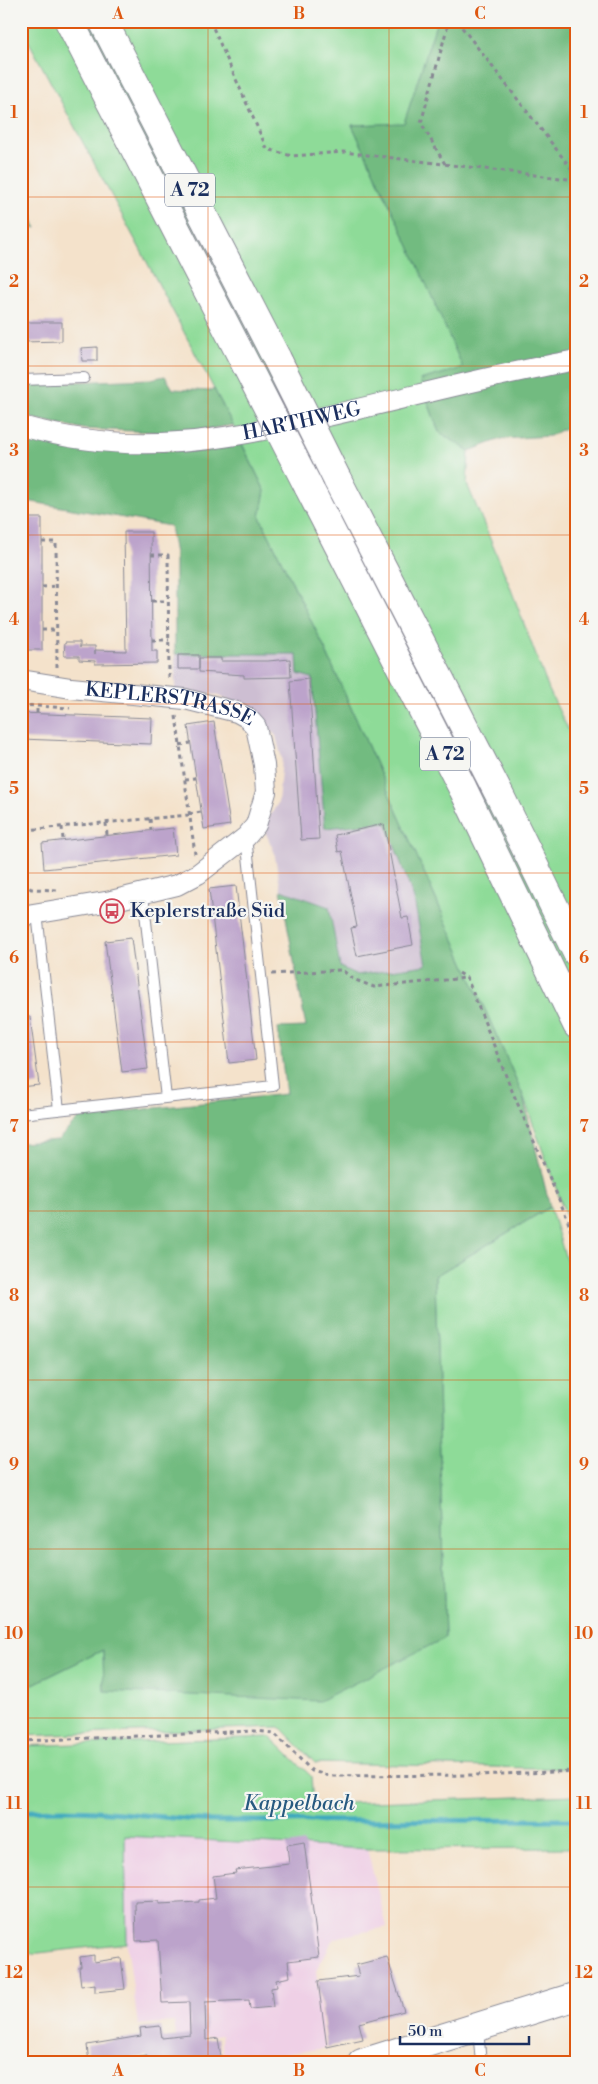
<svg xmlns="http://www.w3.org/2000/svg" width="598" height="2084" font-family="'Libre Bodoni',serif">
<rect width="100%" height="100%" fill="#f6f6f2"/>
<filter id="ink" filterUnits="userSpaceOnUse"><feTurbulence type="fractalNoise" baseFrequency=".02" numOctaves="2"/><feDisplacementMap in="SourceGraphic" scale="10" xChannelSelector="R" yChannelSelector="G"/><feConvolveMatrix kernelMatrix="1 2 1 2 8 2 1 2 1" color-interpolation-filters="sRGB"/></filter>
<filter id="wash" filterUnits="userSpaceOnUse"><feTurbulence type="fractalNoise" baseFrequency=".0096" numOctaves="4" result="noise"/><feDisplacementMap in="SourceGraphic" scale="20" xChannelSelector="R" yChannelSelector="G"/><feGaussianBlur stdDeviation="1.12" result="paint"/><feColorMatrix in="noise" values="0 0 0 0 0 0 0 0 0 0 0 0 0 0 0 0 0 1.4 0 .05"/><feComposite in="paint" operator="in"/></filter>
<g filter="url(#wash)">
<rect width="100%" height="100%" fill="#f4e2cb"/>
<path fill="#efd0e6" d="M 124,1836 L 367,1849 L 387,1927 L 334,1938 L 316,1971 L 325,2048 L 224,2063 L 221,2035 L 177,2041 L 174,2022 L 138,2025 L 127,1943 Z"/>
<path fill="#cdbed2" d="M 297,653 L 312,678 L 325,828 L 386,822 L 414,899 L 426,966 L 357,975 L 339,967 L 329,907 L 281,890 L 274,851 L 263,827 L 278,803 L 282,759 L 276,736 L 257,715 L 218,695 L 175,691 L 175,654 Z"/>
<path fill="#8edb98" stroke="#54857b" d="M 21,21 L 437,21 L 404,124 L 352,125 L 428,286 L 464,369 L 420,380 L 439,432 L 469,451 L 467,484 L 509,584 L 549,690 L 577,748 L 577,1247 L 522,1093 L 324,647 L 260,517 L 265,491 L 233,425 L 139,247 L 29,42 L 21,32 Z
M 550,1207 L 577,1295 L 577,1769 L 315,1763 L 280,1727 L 21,1736 L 21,1690 L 103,1650 L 104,1691 L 445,1638 L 435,1276 Z
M 270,1737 L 311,1776 L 313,1804 L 577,1795 L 577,1848 L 367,1849 L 125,1836 L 127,1943 L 21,1955 L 21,1746 Z"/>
<path fill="#72bb80" stroke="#46756f" d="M 437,21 L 577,21 L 577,422 L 550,436 L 501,439 L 469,451 L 439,432 L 420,380 L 463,368 L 416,261 L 352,125 L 404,123 Z
M 21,181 L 36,228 L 21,224 Z
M 165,376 L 173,389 L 210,391 L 214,389 L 233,425 L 182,433 L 84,429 L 21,416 L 21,384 L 151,379 Z
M 21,436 L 134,450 L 209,451 L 242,444 L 265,491 L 260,517 L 324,647 L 522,1093 L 550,1207 L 435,1276 L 445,1638 L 319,1701 L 104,1691 L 103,1650 L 21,1690 L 21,1143 L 58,1140 L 81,1116 L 286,1094 L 278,1028 L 306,1027 L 281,890 L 329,907 L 340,967 L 357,975 L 426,965 L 414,899 L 386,822 L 325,828 L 312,678 L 298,674 L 297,654 L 175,654 L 175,554 L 170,526 L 21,500 Z"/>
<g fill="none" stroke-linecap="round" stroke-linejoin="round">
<path stroke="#3ea9be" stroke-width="5" d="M 21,1812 C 86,1805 150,1818 214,1821 L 577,1820"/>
</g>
<g id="blocks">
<path fill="#bca3cb" d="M 23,322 L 62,322 L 62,341 L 23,342 Z
M 97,347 L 97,361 L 82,361 L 81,348 Z
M 21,518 L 42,518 L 42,650 L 21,650 Z
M 124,532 L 151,532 L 152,651 L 157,651 L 157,663 L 95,664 L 95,661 L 79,660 L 79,656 L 64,656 L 65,642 L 80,642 L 80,648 L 80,646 L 95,646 L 95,654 L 95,650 L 126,651 Z
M 178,655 L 199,655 L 199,669 L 178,669 Z
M 199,658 L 221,658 L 221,661 L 268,661 L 290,659 L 291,677 L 244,678 L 244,675 L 199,672 Z
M 309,679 L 319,839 L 301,840 L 290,681 Z
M 21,713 L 152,718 L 151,744 L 21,739 Z
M 214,722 L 230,825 L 204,829 L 188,726 Z
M 384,824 L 402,918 L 408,917 L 413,945 L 357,956 L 351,928 L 357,927 L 342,851 L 338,852 L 335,835 Z
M 173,828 L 176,855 L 44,869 L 42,843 Z
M 236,886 L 256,1060 L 229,1063 L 209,889 Z
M 131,938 L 148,1069 L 122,1072 L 105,941 Z
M 21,1017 L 30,1017 L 39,1085 L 21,1087 Z
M 304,1842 L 319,1957 L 288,1961 L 290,1977 L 276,1980 L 277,1987 L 271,1988 L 273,2007 L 250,2009 L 249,2000 L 205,2002 L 206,2040 L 218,2038 L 222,2063 L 148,2063 L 147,2056 L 111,2061 L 111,2063 L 89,2063 L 87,2045 L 141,2036 L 140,2028 L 160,2026 L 162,2038 L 190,2035 L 189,2002 L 162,2003 L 158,1940 L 136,1941 L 135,1902 L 159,1901 L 159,1904 L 199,1902 L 199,1900 L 216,1898 L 213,1876 L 236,1873 L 235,1870 L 289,1864 L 287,1845 Z
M 94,1955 L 94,1962 L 121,1958 L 125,1989 L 95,1992 L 95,1984 L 81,1986 L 79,1967 L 81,1967 L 80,1957 Z
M 387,1957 L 404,2011 L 359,2023 L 363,2039 L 327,2047 L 318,1981 L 359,1976 L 356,1965 Z"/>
</g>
</g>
<g filter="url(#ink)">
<use href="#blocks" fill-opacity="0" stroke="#888894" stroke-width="1"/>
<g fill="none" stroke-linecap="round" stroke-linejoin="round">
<g stroke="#888894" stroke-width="12">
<path id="service" d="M 21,380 L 84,378
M 143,895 L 166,1098
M 37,913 L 59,1110
M 21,1114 L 273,1086 L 246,837
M 478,2029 L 481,2063"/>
</g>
<g stroke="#888894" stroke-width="22">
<g id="minor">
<path id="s1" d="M 21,426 C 71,440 127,446 179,442 C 225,439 269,429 314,419 C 402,400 488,375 577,360"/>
<path id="s2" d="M 21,680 L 71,688 L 185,699 L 237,712 L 248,718 L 256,727 L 264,765 L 266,792 L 256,825 L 246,837 L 198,874 L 177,885 L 111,901 L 21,916"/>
</g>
</g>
<g stroke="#888894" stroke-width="30">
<path id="secondary" d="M 362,2063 L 577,1996"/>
</g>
<g stroke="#888894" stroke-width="30">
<path id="motorway" d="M 69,21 L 247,367
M 103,21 L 277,359
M 337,479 L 500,796 L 577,953
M 308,486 L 463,789 L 577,1025"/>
</g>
<path stroke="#888894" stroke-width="3" stroke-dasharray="4 4" stroke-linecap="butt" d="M 210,21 L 267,149 L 292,156 L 343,152 L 577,180
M 457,21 L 577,176
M 445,164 L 421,123 L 449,21
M 42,542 L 56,542 L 57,667
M 151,555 L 168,555 L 169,680
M 42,587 L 56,586
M 152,601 L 168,601
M 42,630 L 56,630
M 152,640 L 169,640
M 21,705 L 70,708
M 37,713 L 37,706
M 176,716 L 195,854
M 180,745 L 190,743
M 185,779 L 196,778
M 21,800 L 26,830 L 21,842
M 189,814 L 201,812
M 150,819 L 151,830
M 106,823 L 107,835
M 62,827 L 63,840
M 26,830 L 189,815
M 21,858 L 24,882 L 31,889 L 59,890
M 459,973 L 467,978 L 510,1086 L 567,1218 L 577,1251
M 272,974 L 342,970 L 353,979 L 374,987 L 466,978
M 21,1741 L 255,1731 L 274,1733 L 312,1771 L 330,1776 L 476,1775 L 577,1771"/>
<use href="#service" stroke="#fff" stroke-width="10"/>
<use href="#minor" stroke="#fff" stroke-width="20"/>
<use href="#secondary" stroke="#fff" stroke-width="28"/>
<use href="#motorway" stroke="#fff" stroke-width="28"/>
<g stroke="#888894" stroke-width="30" stroke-linecap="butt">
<path id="motorway-bridge" d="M 277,359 L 337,479
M 247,367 L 308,486"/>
</g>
<use href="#motorway-bridge" stroke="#fff" stroke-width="28"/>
</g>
</g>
<path fill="none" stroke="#de5710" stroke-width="1" stroke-opacity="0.55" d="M 208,21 L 208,2063M 389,21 L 389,2063M 21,197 L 577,197M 21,366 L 577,366M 21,535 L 577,535M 21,704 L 577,704M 21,873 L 577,873M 21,1042 L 577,1042M 21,1211 L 577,1211M 21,1380 L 577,1380M 21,1549 L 577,1549M 21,1718 L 577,1718M 21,1887 L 577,1887"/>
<defs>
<g id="bus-ring" transform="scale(1.25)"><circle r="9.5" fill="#f6f6f2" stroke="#d1495b" stroke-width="1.5"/><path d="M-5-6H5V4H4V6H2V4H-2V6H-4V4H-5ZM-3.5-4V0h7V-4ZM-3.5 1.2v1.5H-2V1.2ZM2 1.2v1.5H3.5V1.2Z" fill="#d1495b"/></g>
</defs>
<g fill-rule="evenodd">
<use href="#bus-ring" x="112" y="911"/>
</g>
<g text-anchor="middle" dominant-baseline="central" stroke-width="4.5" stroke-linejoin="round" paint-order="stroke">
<g fill="#f6f6f2" stroke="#5d6b8a" stroke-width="1">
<rect x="165" y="173.5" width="50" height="33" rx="4"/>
<rect x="420" y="737.5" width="50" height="33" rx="4"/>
</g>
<g font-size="19" font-weight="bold" fill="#1b2f5e">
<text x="190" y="190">A 72</text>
<text x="445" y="754">A 72</text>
</g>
<g font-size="20" fill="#1b2f5e" stroke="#f6f6f2">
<text stroke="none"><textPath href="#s1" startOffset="284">HARTHWEG</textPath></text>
<text stroke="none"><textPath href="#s2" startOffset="151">KEPLERSTRASSE</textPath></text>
</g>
<g font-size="20" fill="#1b2f5e" stroke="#f6f6f2" text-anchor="start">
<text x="130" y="911">Keplerstraße Süd</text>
</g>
<g font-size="21" font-style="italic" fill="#275a80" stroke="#f6f6f2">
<text x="299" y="1804">Kappelbach</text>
</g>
</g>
<rect width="598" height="2084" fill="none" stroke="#f6f6f2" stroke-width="55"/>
<path d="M400 2036v8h129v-8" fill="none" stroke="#1b2f5e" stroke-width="2.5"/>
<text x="408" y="2036" font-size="15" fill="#1b2f5e" stroke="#f6f6f2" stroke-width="4" paint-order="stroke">50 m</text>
<rect x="28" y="28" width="542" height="2028" fill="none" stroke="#de5710" stroke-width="2"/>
<g font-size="16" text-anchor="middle" font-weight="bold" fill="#de5710">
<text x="118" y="19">A</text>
<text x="299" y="19">B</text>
<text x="480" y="19">C</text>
<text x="14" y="118">1</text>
<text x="584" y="118">1</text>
<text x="14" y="287">2</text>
<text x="584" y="287">2</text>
<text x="14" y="456">3</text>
<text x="584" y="456">3</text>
<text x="14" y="625">4</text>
<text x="584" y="625">4</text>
<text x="14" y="794">5</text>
<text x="584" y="794">5</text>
<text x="14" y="963">6</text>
<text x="584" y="963">6</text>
<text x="14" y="1132">7</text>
<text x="584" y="1132">7</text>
<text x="14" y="1301">8</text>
<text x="584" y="1301">8</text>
<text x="14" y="1470">9</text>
<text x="584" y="1470">9</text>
<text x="14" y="1639">10</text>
<text x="584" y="1639">10</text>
<text x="14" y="1809">11</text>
<text x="584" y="1809">11</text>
<text x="14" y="1978">12</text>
<text x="584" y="1978">12</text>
<text x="118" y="2076">A</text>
<text x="299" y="2076">B</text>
<text x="480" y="2076">C</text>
</g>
</svg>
